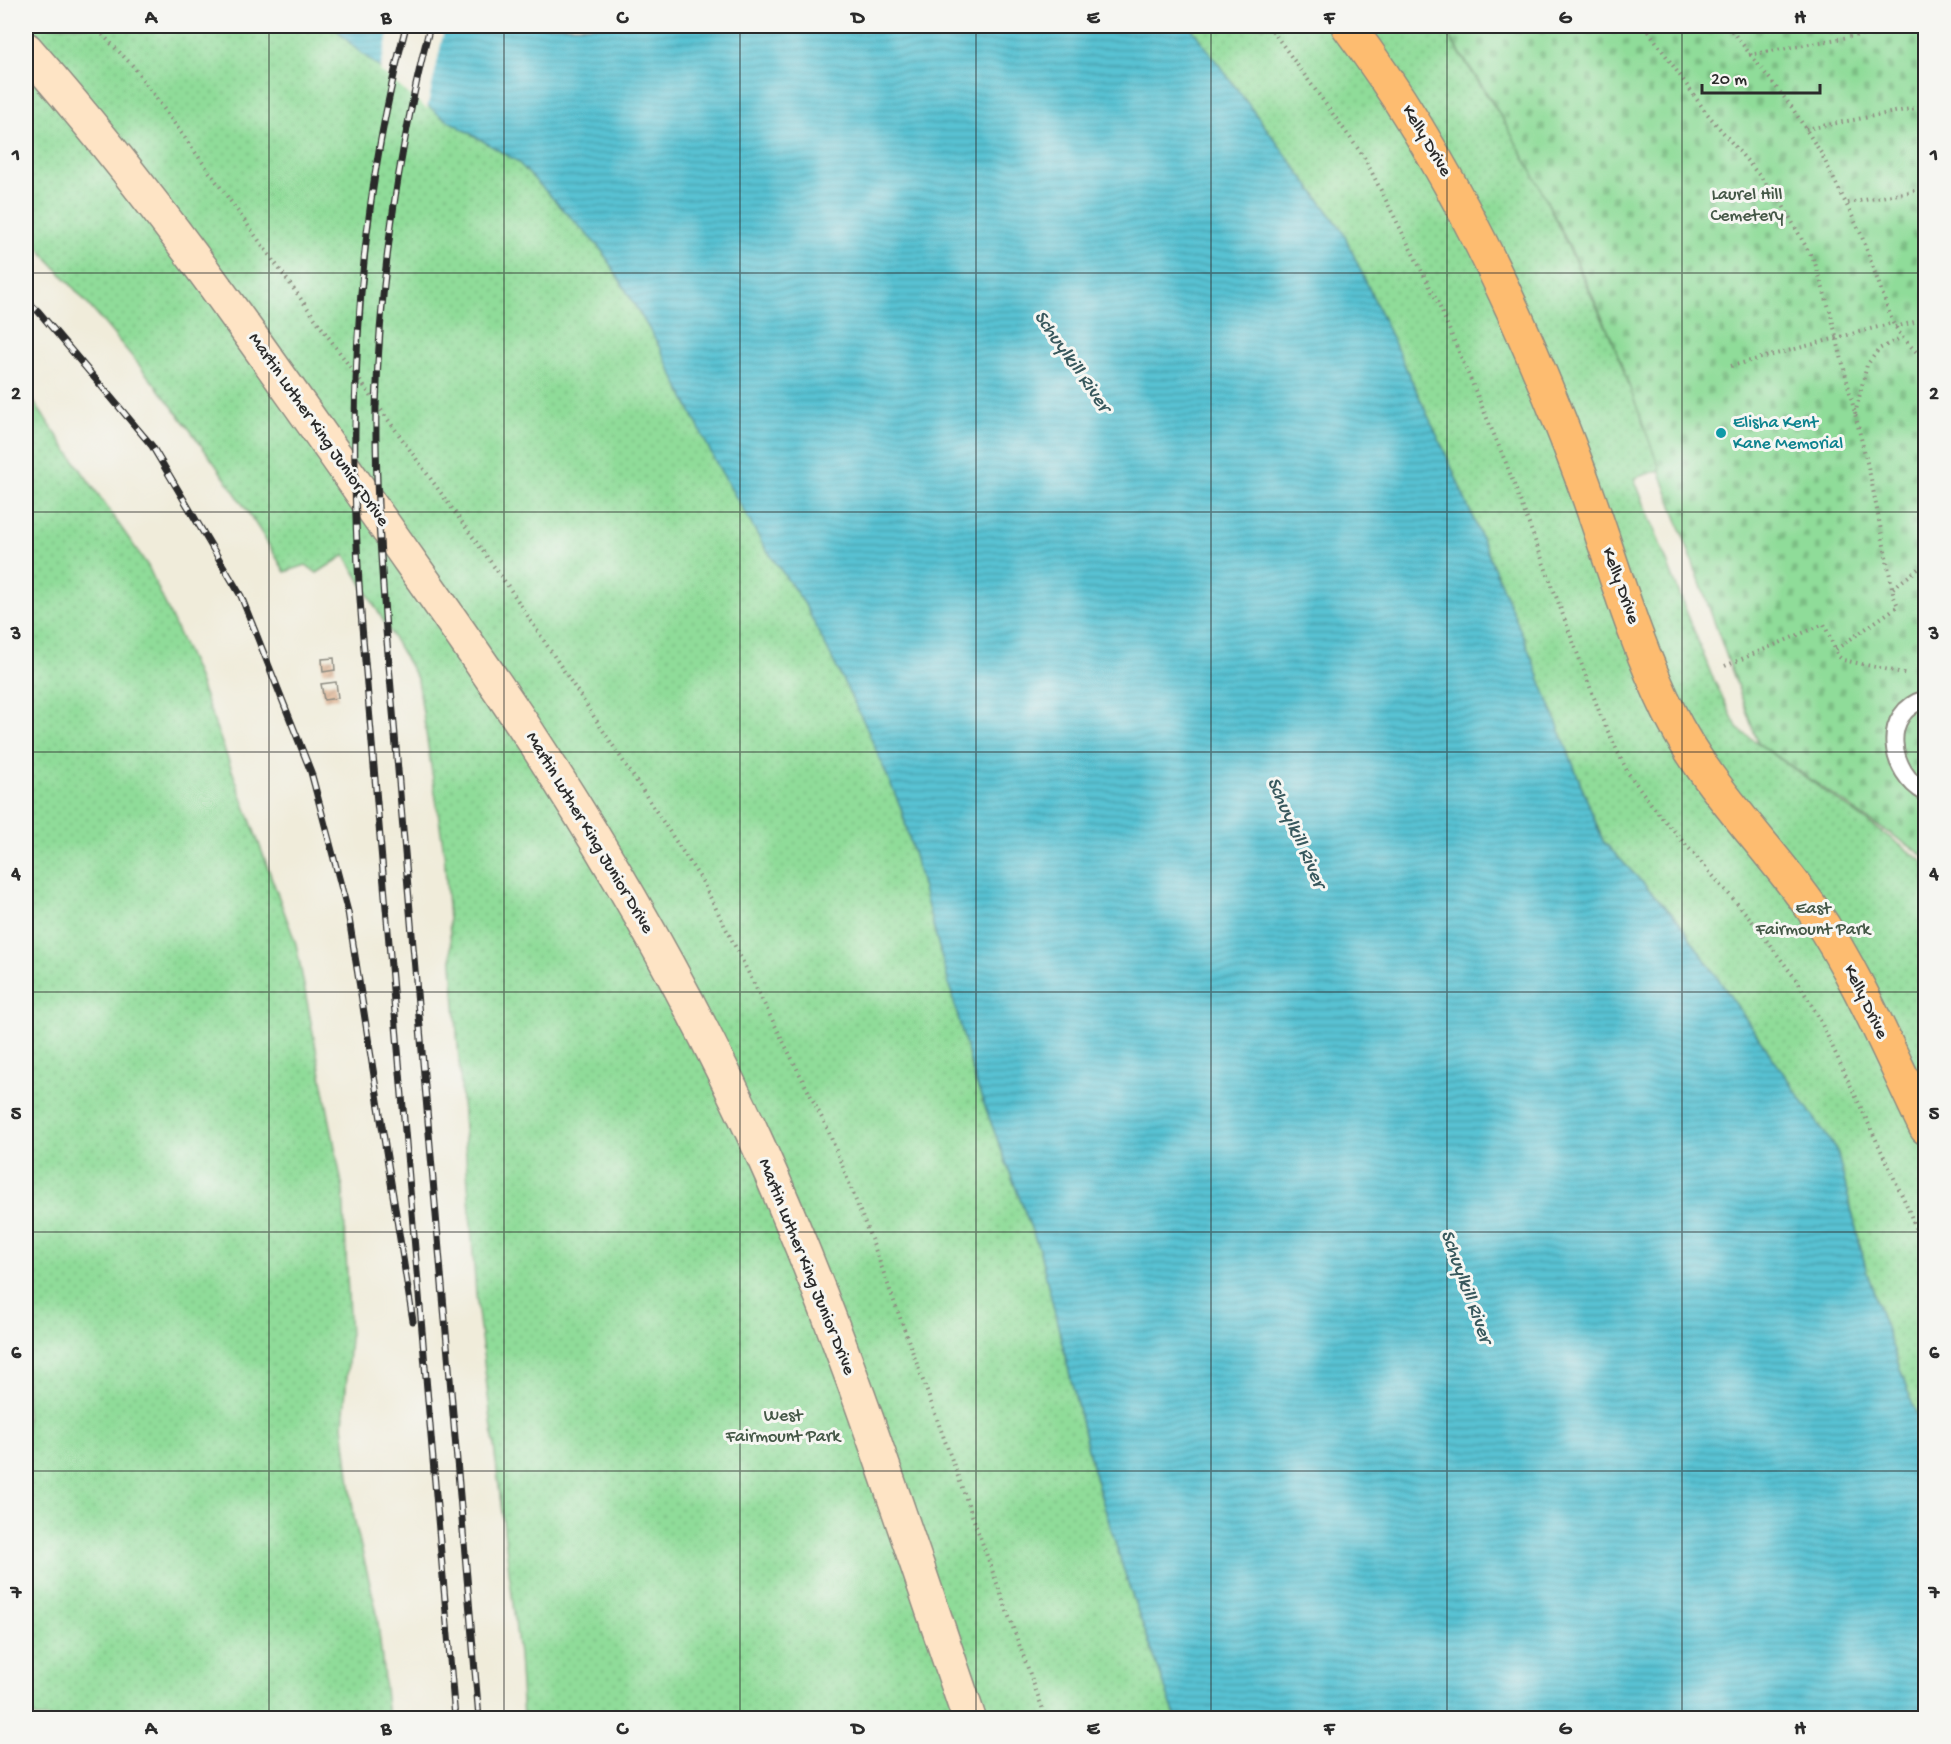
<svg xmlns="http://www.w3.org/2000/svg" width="1951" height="1744" font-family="'Gochi Hand',sans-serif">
<defs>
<pattern id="cemetery-stones" width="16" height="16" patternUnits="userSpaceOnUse" patternTransform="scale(1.5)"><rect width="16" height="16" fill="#8fdc99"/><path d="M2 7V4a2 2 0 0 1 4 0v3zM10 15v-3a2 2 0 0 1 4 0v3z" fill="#7cbd84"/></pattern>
<pattern id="park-dots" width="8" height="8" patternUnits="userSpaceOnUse" patternTransform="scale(1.5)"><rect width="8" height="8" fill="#8fdc99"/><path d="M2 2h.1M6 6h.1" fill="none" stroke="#7cbd84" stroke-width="1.8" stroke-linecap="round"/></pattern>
<pattern id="water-rules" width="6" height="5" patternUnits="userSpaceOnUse" patternTransform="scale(1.5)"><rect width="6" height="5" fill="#58c2d3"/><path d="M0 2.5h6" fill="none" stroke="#499eab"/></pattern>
<pattern id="building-hatch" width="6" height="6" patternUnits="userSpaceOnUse" patternTransform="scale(1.5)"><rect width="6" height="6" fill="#dfb18e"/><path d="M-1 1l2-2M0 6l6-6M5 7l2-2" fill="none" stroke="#b59074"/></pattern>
</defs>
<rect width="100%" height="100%" fill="#f6f6f2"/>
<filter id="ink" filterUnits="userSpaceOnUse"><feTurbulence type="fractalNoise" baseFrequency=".0167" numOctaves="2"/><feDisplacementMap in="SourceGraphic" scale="12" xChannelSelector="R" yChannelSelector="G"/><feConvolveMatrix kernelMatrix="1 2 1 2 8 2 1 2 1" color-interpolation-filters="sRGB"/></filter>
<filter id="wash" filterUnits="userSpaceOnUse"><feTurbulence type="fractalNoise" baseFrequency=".008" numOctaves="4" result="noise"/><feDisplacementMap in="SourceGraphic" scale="24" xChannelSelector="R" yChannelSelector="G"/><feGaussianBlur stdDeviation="1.35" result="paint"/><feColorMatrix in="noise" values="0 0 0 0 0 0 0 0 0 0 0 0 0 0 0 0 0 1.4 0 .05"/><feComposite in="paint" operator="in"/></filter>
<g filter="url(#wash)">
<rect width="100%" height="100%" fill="#f0ecda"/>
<path fill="url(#cemetery-stones)" stroke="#5d8462" stroke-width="1.5" d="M 1442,26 L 1925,26 L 1925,857 C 1912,846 1857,815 1852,808 L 1758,743 L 1613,342 C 1581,268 1546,195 1506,125 C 1487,91 1464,59 1442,26 Z"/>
<path fill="url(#park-dots)" stroke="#5d8462" stroke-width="1.5" d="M 26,26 L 333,26 L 355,48 L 442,117 L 517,161 L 601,249 L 657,342 L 715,461 L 764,546 L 804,603 L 864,722 L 901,808 L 976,1083 L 1040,1252 L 1093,1470 L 1128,1584 L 1176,1718 L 523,1718 L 519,1655 L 476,1295 L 444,852 L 418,680 L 345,555 L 317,573 L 306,565 L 285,572 C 213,448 121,340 26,234 Z
M 1190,26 L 1442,26 L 1505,123 L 1537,181 L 1613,342 L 1660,470 L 1634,478 L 1711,674 L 1738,729 L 1925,863 L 1925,1433 L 1913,1406 L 1867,1273 L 1837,1151 L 1677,919 L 1603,841 L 1525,641 L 1448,459 L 1342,230 Z
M 26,391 L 148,566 L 195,670 L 296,944 L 343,1189 L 350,1338 L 343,1425 L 354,1518 L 377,1613 L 388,1718 L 35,1718 L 26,1695 Z"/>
<path fill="url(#water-rules)" stroke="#42767f" stroke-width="1.5" d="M 333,26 L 434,26 L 450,31 L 452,26 L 1190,26 L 1342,230 L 1448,459 L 1525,641 L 1603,841 L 1677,919 L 1837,1151 L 1867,1273 L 1913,1406 L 1925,1433 L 1925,1718 L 1176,1718 L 1128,1584 L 1093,1470 L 1040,1252 L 976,1083 L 901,808 L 864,722 L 804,603 L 764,546 L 715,461 L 657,342 L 601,249 L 517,161 L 442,117 L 355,48 Z"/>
<path fill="#f0ecda" d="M 390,26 L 445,26 L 427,109 L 380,71 Z"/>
<g id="blocks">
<path fill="url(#building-hatch)" d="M 334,658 L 335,670 L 323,672 L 322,659 Z
M 336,682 L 338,698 L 324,700 L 321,684 Z"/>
</g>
</g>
<g filter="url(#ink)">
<use href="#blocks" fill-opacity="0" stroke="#8e8c82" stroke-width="1.5"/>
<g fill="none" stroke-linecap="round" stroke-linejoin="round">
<g stroke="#8e8c82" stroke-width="20">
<path id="lane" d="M 1926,699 C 1879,712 1889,773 1926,793"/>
</g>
<g stroke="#8e8c82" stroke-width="36">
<path id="secondary" d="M 26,49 C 153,193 261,349 371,506 C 425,583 480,659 531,737 C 616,867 693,1003 758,1145 C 842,1330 903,1526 969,1718"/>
</g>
<g stroke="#8e8c82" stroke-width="36">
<path id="primary" d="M 1348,26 C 1451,163 1521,317 1581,476 C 1610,554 1632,637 1669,712 C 1706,787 1766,843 1813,910 C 1859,978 1890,1054 1926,1128"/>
</g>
<path stroke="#8e8c82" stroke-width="4" stroke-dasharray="1.5 4.5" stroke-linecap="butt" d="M 94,26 L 133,66 L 508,586 L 702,881 L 828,1130 L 875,1249 L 1046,1718
M 1269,26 L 1364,157 L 1438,303 L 1506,463 L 1602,719 L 1628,773 L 1658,813 L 1749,917 L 1798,982 L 1818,1016 L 1908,1208 L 1926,1257
M 1645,26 L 1705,111 L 1780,200 L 1815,263 L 1830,311 L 1871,479 L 1894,597 L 1898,606 L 1835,650
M 1728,26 L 1791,106 L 1821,153 L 1861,234 L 1893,323 L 1902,337 L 1926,362
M 1749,55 L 1909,26
M 1806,129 L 1926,106
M 1848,203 L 1926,189
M 1895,327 L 1926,319
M 1731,366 L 1893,323
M 1855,414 L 1867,365 L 1879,349 L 1902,337
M 1893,588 L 1926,563
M 1725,666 L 1824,624 L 1838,656 L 1843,660 L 1908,674"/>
<use href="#lane" stroke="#fff" stroke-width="16"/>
<use href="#secondary" stroke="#fee4c5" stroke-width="33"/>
<use href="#primary" stroke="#fdbc6f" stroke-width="33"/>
<g stroke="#2b2b2b" stroke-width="7">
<path id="rail" d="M 406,26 C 354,222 346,424 362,626 L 455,1718
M 430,26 C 398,151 380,278 376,407 C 375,481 381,556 386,630 L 479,1718
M 26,301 L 38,311 L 152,446 L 241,596 L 311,772 L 348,912 L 413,1321"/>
</g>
<use href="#rail" stroke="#f6f6f2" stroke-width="4.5" stroke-dasharray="14" stroke-linecap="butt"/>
</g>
</g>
<path fill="none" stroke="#2b2b2b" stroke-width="1.5" stroke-opacity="0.55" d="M 269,26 L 269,1718M 504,26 L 504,1718M 740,26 L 740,1718M 976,26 L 976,1718M 1211,26 L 1211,1718M 1447,26 L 1447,1718M 1682,26 L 1682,1718M 26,273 L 1926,273M 26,512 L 1926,512M 26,752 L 1926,752M 26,992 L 1926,992M 26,1232 L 1926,1232M 26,1471 L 1926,1471"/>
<circle fill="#0f9aa8" stroke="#f6f6f2" stroke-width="2" cx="1721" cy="433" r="6"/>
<g text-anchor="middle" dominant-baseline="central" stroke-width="6" stroke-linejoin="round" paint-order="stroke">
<g font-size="18" fill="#2b2b2b" stroke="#f6f6f2">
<text transform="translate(1426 141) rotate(59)">Kelly Drive</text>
<text transform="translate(318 430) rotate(55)">Martin Luther King Junior Drive</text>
<text transform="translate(1620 586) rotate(70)">Kelly Drive</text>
<text transform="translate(589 833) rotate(59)">Martin Luther King Junior Drive</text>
<text transform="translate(1865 1002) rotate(64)">Kelly Drive</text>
<text transform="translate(806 1267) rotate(68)">Martin Luther King Junior Drive</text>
</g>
<g font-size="18" fill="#445746" stroke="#f6f6f2">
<text x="1747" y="195">Laurel Hill<tspan x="1747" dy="21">Cemetery</tspan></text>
<text x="1813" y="909">East<tspan x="1813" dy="21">Fairmount Park</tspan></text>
<text x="783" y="1416">West<tspan x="783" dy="21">Fairmount Park</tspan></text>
</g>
<g font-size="18" fill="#0d838f" stroke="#f6f6f2" text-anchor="start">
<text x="1733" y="423">Elisha Kent<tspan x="1733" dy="21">Kane Memorial</tspan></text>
</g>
<g font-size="20" font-style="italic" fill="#38585d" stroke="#f6f6f2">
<text transform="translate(1071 362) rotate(55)">Schuylkill River</text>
<text transform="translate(1295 833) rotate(66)">Schuylkill River</text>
<text transform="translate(1465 1287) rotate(70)">Schuylkill River</text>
</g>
</g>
<rect width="1951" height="1744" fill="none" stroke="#f6f6f2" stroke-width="66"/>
<path d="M1702 84v9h118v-9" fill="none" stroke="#2b2b2b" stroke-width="3"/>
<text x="1711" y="84" font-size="18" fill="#2b2b2b" stroke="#f6f6f2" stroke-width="4.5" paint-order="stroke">20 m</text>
<rect x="33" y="33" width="1885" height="1678" fill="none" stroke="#2b2b2b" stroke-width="2"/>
<g font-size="20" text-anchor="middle" font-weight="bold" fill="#2b2b2b">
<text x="151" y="23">A</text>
<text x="386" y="23">B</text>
<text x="622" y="23">C</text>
<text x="858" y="23">D</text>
<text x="1093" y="23">E</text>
<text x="1329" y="23">F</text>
<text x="1565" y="23">G</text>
<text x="1800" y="23">H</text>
<text x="16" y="160">1</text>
<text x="1934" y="160">1</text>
<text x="16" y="399">2</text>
<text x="1934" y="399">2</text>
<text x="16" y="639">3</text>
<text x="1934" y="639">3</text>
<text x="16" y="879">4</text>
<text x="1934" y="879">4</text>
<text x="16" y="1119">5</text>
<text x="1934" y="1119">5</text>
<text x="16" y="1358">6</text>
<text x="1934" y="1358">6</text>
<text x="16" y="1598">7</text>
<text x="1934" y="1598">7</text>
<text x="151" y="1734">A</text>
<text x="386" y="1734">B</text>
<text x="622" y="1734">C</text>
<text x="858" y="1734">D</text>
<text x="1093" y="1734">E</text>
<text x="1329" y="1734">F</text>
<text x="1565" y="1734">G</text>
<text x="1800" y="1734">H</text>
</g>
</svg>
